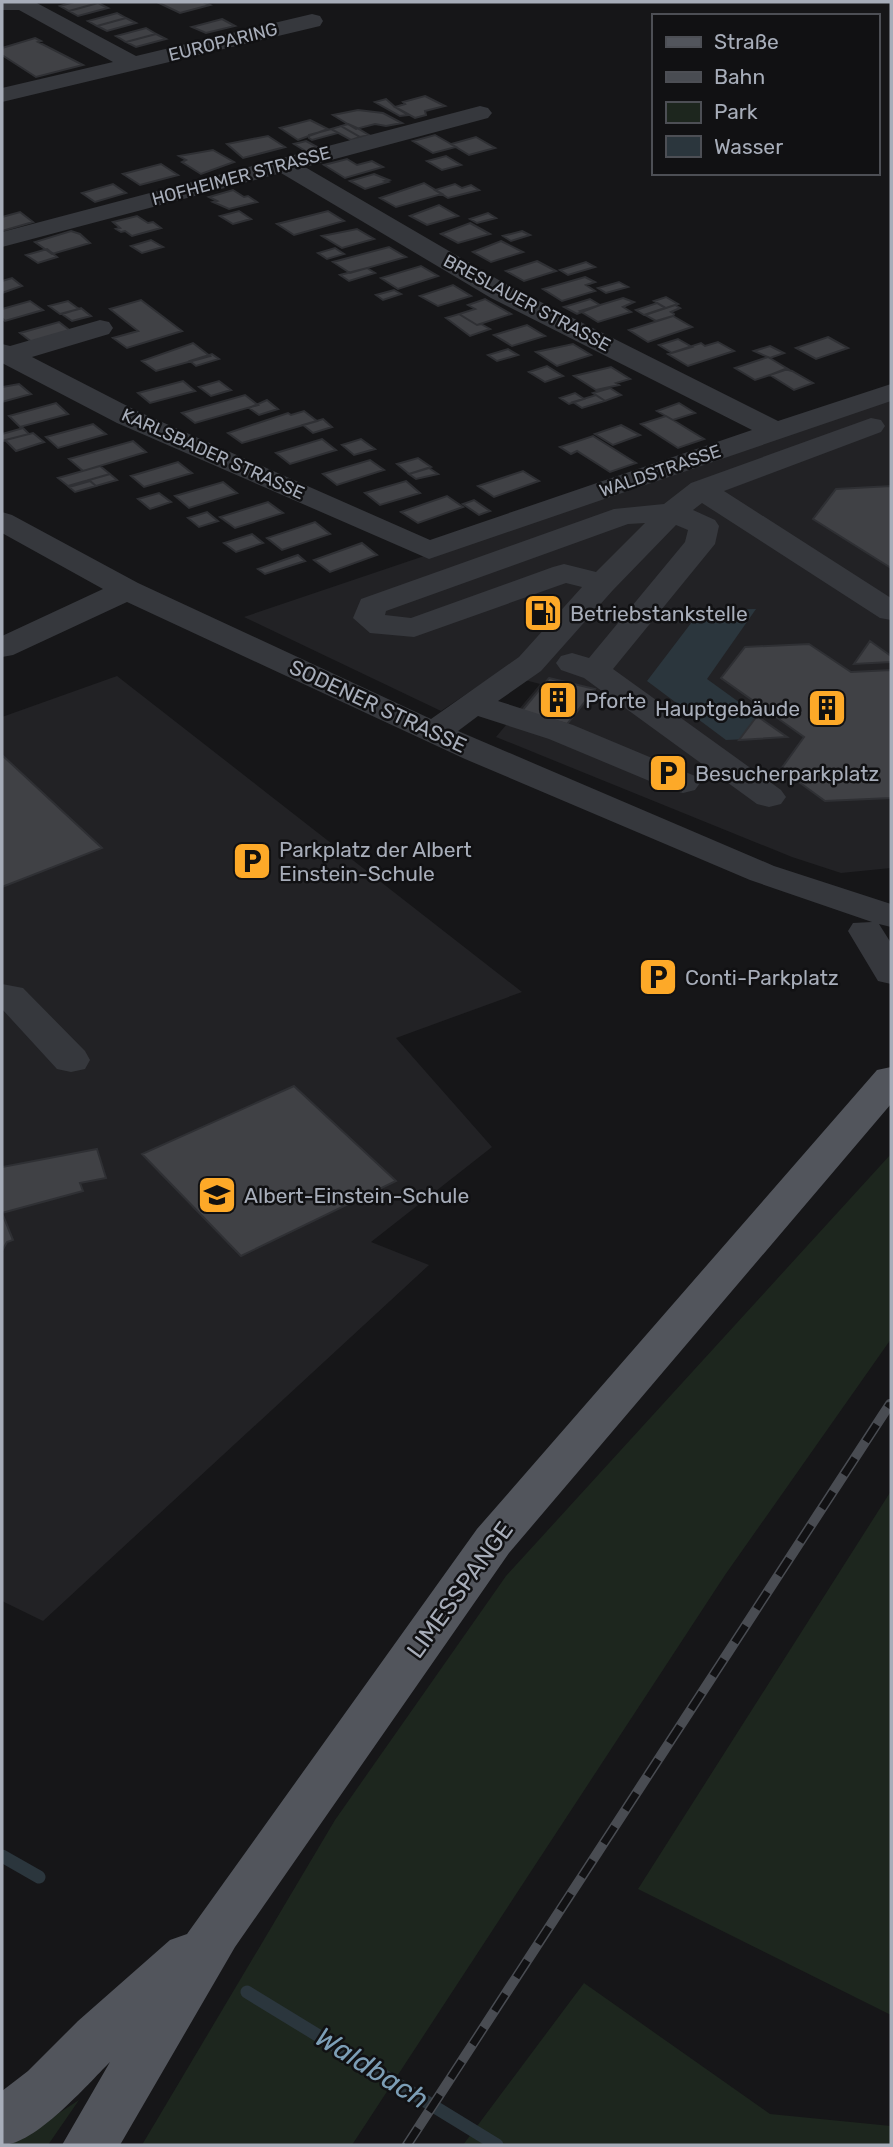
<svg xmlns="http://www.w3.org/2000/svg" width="893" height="2147" font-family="Rubik,sans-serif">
<rect width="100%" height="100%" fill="#161618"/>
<path fill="#222225" d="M 891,398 L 891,868 L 841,873 L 792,857 L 496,737 L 540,684 L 498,673 L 441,711 L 244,617 Z
M 117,676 L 522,992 L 396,1038 L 492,1147 L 371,1242 L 429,1265 L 43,1621 L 2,1601 L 2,717 Z"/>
<path fill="#1d261e" d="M 891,1154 L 891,1339 L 725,1575 L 352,2145 L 142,2145 L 335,1820 L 506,1576 Z
M 891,1491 L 891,2015 L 638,1889 Z
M 584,1983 L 770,2114 L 891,2126 L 891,2145 L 463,2145 Z
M 79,2100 L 48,2145 L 10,2145 Z"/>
<path fill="#2b363d" d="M 756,609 L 707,679 L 787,737 L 726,740 L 647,681 L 701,610 Z"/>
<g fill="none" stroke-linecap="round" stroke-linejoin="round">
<path stroke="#2b363d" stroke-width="13" d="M 2,1856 L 39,1877
M 247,1992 L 497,2145"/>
</g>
<path fill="#404145" stroke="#2f3034" stroke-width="2" d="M 74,2 L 95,2 L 98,3 L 69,11 L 60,6 Z
M 157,2 L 203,2 L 210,5 L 180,13 Z
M 98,3 L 108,8 L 78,16 L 69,11 Z
M 117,13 L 126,18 L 97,26 L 88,21 Z
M 126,18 L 136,23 L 107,31 L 97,26 Z
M 222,19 L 235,26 L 206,33 L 192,27 Z
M 146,28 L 156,34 L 126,42 L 116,36 Z
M 156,34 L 166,39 L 136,47 L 126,42 Z
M 35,38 L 41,41 L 38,42 L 83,65 L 36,77 L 2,55 L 2,48 Z
M 425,96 L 445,106 L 425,111 L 426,115 L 415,118 L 395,107 L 405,104 L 403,102 Z
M 386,99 L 395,107 L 408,115 L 400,116 L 375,102 Z
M 358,110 L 383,113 L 402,123 L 386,126 L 375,124 L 356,129 L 333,115 Z
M 310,120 L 328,129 L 298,140 L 280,128 Z
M 348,124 L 357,128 L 369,135 L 360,137 L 341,126 Z
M 341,126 L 360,137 L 351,140 L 331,129 Z
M 331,129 L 338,133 L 312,140 L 309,138 L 309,135 Z
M 435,135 L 451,144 L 456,147 L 433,153 L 413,141 Z
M 268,136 L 285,147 L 243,158 L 227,144 Z
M 476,137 L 495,148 L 469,155 L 451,144 Z
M 306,141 L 319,148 L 307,152 L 294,144 Z
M 213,150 L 234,162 L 201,174 L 182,162 L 186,160 L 179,156 Z
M 446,156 L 461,165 L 442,170 L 427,161 Z
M 347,159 L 357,165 L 372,161 L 383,167 L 345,178 L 324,165 Z
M 161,164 L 178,175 L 140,185 L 123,174 Z
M 374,174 L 389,180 L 385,181 L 388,182 L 365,189 L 350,181 Z
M 424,183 L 442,194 L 396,207 L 380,198 Z
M 113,184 L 126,193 L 95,202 L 82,193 Z
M 455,184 L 462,188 L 471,185 L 479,190 L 448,198 L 435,190 Z
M 233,190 L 244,197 L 248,196 L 257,202 L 229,209 L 213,202 L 217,201 L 209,197 Z
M 439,205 L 458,216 L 427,225 L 410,216 Z
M 239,211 L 251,219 L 233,224 L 220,216 Z
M 328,211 L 344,221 L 294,235 L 277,224 Z
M 20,212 L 33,222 L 2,231 L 2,217 Z
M 488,213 L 496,218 L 477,223 L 470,219 Z
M 137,216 L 148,223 L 153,222 L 161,228 L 132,236 L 125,231 L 121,232 L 116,229 L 120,228 L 113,222 Z
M 470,223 L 490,234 L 458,243 L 441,234 Z
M 357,229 L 374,239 L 342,248 L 322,236 Z
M 71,231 L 80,234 L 90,243 L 52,254 L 35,242 Z
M 522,231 L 530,235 L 511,241 L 503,236 Z
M 151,240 L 163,247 L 142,253 L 131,246 Z
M 501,241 L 523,252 L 491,262 L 473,252 Z
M 389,247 L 406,257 L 350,273 L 333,262 Z
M 335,248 L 344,254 L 327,259 L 318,253 Z
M 47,249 L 57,257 L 38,263 L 26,255 Z
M 537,261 L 556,271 L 524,281 L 506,271 Z
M 586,262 L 595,267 L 568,275 L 560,270 Z
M 421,266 L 438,276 L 398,289 L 381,278 Z
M 367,268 L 375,273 L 349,281 L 340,275 Z
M 585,277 L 595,282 L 586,285 L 595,291 L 562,301 L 543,289 Z
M 12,278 L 22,286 L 2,293 L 2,281 Z
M 619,282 L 628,287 L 606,293 L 598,288 Z
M 453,285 L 471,296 L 438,306 L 420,296 Z
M 394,290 L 401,294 L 383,300 L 376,295 Z
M 666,297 L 678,304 L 666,308 L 654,301 Z
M 623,298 L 634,302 L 623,307 L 631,312 L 598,322 L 580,311 Z
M 485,299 L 511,314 L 477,325 L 459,314 L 475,309 L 468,305 Z
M 590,299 L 600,305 L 577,314 L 564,307 Z
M 141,300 L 182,331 L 127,348 L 113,338 L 138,331 L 110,309 Z
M 30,301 L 43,310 L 5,321 L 2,318 L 2,309 Z
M 68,301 L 79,309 L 60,314 L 49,306 Z
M 657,303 L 665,308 L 644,315 L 636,310 Z
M 675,305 L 680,308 L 671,312 L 674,314 L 673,316 L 656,321 L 645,315 Z
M 81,308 L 91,316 L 72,321 L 62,314 Z
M 459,314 L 477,325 L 481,324 L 490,329 L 470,336 L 446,318 Z
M 673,316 L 692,327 L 648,342 L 629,330 Z
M 59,322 L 72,332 L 33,343 L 20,333 Z
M 527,325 L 545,336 L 512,346 L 494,335 Z
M 828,337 L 848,348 L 816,359 L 796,348 Z
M 678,339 L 692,347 L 672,353 L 659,345 Z
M 718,342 L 734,351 L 688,366 L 668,354 L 701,343 L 705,346 Z
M 193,343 L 210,356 L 156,371 L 142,361 Z
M 573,344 L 591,355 L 557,366 L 536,352 Z
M 770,346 L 784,353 L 770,358 L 754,351 Z
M 508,349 L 518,355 L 497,361 L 488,355 Z
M 212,354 L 219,359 L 196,366 L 190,361 Z
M 768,357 L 788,369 L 755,380 L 735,368 Z
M 547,366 L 563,376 L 545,382 L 529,372 Z
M 611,367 L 630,379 L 616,383 L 619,385 L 596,390 L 574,376 Z
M 785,369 L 792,371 L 813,383 L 794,390 L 770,375 Z
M 183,381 L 195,391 L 150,403 L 138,393 Z
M 219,381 L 231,390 L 211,396 L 199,387 Z
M 19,384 L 31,394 L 2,402 L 2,387 Z
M 610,388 L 621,395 L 605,401 L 593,393 Z
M 575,393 L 584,399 L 569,404 L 560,398 Z
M 245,395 L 258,405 L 195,423 L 182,413 Z
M 596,395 L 605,401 L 582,408 L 573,402 Z
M 267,400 L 278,409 L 259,415 L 249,408 Z
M 56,403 L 68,414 L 20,427 L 9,416 Z
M 679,403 L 695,413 L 673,420 L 657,411 Z
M 304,411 L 317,421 L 242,443 L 228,433 L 288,413 L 291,415 Z
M 666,416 L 673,420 L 704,439 L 678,448 L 641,424 Z
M 323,419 L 332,427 L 313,433 L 303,425 Z
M 93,424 L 106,434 L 58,448 L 46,437 Z
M 621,425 L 640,435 L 613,445 L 595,434 Z
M 23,428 L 29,434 L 2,441 L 2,434 Z
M 33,433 L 44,442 L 16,451 L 5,440 Z
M 593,436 L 636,463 L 610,472 L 577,451 L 571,454 L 560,447 Z
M 322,439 L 336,450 L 290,464 L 276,453 Z
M 361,439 L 375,449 L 354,455 L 342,445 Z
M 133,441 L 146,452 L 83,471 L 69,459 Z
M 418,458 L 431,467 L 409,474 L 397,464 Z
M 370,460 L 384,470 L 337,485 L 323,474 Z
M 178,462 L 192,473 L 144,487 L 131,476 Z
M 100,466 L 110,474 L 68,486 L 58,478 Z
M 429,468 L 438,474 L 416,479 L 409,474 Z
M 523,471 L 539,481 L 494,497 L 478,486 Z
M 110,474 L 117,480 L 96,486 L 89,480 Z
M 90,481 L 96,486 L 75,492 L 69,487 Z
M 406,481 L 420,493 L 380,505 L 365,493 Z
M 223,482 L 237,493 L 189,508 L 175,496 Z
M 891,486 L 891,568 L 813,519 L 836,489 Z
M 159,493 L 171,502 L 150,509 L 138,499 Z
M 447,496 L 463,507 L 418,523 L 401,512 Z
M 474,500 L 490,511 L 479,515 L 463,504 Z
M 268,502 L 283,513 L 235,528 L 220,517 Z
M 207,512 L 218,521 L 199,527 L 188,518 Z
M 315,522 L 330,534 L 282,550 L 267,538 Z
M 252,534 L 263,543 L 236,552 L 224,543 Z
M 362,543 L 377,555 L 330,572 L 314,560 Z
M 298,555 L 305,561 L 265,574 L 258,569 Z
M 542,605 L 555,608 L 543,621 L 530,618 Z
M 870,641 L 891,656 L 891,662 L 854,664 Z
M 809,644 L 851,672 L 891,670 L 891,798 L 825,801 L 781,769 L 804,737 L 721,678 L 745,647 Z
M 549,678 L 595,689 L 567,724 L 521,712 Z
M 757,716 L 787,737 L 739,740 Z
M 2,755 L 102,848 L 2,887 Z
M 294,1086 L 396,1181 L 241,1256 L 142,1154 Z
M 97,1149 L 106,1178 L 80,1183 L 83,1191 L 2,1213 L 13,1240 L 7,1242 L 2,1251 L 2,1167 Z"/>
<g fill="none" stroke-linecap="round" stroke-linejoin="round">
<path fill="#36383d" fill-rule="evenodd" d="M 2,2 L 35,2 L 136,56 L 312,14 L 320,16 L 323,21 L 320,26 L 2,102 L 2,88 L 113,62 L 19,10 L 2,10 Z
M 480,106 L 488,108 L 492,113 L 488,118 L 305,167 L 509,286 L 778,421 L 891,384 L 891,401 L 429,559 L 117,423 L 2,363 L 2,344 L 10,346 L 100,320 L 109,322 L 113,328 L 109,334 L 32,357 L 137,411 L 430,540 L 752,430 L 491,298 L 281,173 L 2,247 L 2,232 Z
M 871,418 L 881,420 L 885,426 L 881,432 L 724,491 L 891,598 L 891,620 L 880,618 L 702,503 L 693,510 L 715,520 L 719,526 L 715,544 L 613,669 L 781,790 L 786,797 L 781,804 L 769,807 L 757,804 L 584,678 L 561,670 L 556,663 L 561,656 L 572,653 L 589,658 L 685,542 L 688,530 L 676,525 L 613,590 L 541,671 L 498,701 L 573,725 L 695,776 L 700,783 L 695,790 L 683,793 L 671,790 L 549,739 L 478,716 L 458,731 L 774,866 L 891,904 L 891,927 L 879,924 L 891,943 L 891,984 L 878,981 L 848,931 L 853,923 L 872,922 L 750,880 L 465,759 L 127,602 L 13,655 L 2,657 L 2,636 L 103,589 L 2,533 L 2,512 L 12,515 L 138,583 L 431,719 L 519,657 L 582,587 L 566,583 L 414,637 L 370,633 L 353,618 L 361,599 L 614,509 L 664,504 L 691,483 ZM 645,523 L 596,572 L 564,564 L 553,567 L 411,618 L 385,615 L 386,611 L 628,524 Z
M 2,984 L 23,988 L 85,1051 L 90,1060 L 85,1069 L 71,1072 L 57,1069 L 2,1009 Z"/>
<path fill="#52555c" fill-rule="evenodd" d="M 891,1067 L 891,1104 L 509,1553 L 235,1947 L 120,2145 L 62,2145 L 110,2062 C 87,2085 35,2145 2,2145 L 2,2091 L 28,2071 L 78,2021 L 170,1940 L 187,1934 L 477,1529 L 877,1070 Z"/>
<g stroke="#494c52" stroke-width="8">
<path id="rail-far1" d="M 889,1406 L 891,1403"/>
</g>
<g stroke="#494c52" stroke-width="10">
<path id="rail" d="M 407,2145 L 890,1404"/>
</g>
<use href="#rail-far1" stroke="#111113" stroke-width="5" stroke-dasharray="16" stroke-linecap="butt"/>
<use href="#rail" stroke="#111113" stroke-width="7" stroke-dasharray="20" stroke-linecap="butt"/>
</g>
<defs>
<g id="fuel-square" transform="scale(2.0125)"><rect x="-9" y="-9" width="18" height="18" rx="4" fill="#fda928" stroke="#111113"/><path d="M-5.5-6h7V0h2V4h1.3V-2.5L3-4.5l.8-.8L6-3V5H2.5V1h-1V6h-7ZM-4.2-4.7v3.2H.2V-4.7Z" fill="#111"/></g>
<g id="building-square" transform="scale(2.0125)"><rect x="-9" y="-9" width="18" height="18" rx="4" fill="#fda928" stroke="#111113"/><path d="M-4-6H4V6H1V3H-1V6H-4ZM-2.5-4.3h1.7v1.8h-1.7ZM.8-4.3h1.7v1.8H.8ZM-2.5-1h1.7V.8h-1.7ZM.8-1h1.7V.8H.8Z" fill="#111"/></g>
<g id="parking-square" transform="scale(2.0125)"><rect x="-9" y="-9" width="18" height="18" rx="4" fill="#fda928" stroke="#111113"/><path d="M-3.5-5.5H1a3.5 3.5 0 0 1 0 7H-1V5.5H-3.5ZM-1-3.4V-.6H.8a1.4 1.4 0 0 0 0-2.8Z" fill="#111"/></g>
<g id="school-square" transform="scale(2.0125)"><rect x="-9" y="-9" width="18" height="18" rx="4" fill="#fda928" stroke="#111113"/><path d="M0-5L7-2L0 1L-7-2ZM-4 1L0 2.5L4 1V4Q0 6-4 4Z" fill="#111"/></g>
</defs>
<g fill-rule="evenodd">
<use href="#fuel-square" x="543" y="613"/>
<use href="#building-square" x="558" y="700"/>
<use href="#building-square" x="827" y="708"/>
<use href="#parking-square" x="668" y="773"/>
<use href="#parking-square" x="252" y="861"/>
<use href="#parking-square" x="658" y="977"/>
<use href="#school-square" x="217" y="1195"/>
</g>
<g text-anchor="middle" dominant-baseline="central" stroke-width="5" stroke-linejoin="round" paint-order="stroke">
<g font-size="18" fill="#a7adb9" stroke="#111113">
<text transform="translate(223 42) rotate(-14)">EUROPARING</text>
<text transform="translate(241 176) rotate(-15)">HOFHEIMER STRASSE</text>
<text transform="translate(527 303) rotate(28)">BRESLAUER STRASSE</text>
<text transform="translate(213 454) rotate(24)">KARLSBADER STRASSE</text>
<text transform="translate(660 471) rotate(-19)">WALDSTRASSE</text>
</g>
<g font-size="21" fill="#a7adb9" stroke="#111113" text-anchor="start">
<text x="570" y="613">Betriebstankstelle</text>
<text x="585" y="700">Pforte</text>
<text x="800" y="708" text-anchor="end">Hauptgebäude</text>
<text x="695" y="773">Besucherparkplatz</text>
<text x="279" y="849">Parkplatz der Albert<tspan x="279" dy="24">Einstein-Schule</tspan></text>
<text x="685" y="977">Conti-Parkplatz</text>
<text x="244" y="1195">Albert-Einstein-Schule</text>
</g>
<g font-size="21" fill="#a7adb9" stroke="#111113">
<text transform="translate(378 706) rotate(25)">SODENER STRASSE</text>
</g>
<g font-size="24" fill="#a7adb9" stroke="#111113">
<text transform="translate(460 1590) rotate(-54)">LIMESSPANGE</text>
</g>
<g font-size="28" font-style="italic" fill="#7c9eb6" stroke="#111113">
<text transform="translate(372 2068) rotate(32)">Waldbach</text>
</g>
</g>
<rect width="893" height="2147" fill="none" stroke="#a7adb9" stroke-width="7"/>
<rect x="652" y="14" width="228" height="161" fill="#111113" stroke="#4d4f55" stroke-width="2"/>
<rect x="666" y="37" width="35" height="10" fill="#52555c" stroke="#4d4f55" stroke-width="2"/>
<text x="714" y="49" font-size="21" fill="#a7adb9">Straße</text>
<rect x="666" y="72" width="35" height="10" fill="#494c52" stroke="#4d4f55" stroke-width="2"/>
<text x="714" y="84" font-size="21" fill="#a7adb9">Bahn</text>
<rect x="666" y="102" width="35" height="21" fill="#1d261e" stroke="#4d4f55" stroke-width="2"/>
<text x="714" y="119" font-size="21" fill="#a7adb9">Park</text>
<rect x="666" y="136" width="35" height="21" fill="#2b363d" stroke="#4d4f55" stroke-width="2"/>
<text x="714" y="154" font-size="21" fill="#a7adb9">Wasser</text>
</svg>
